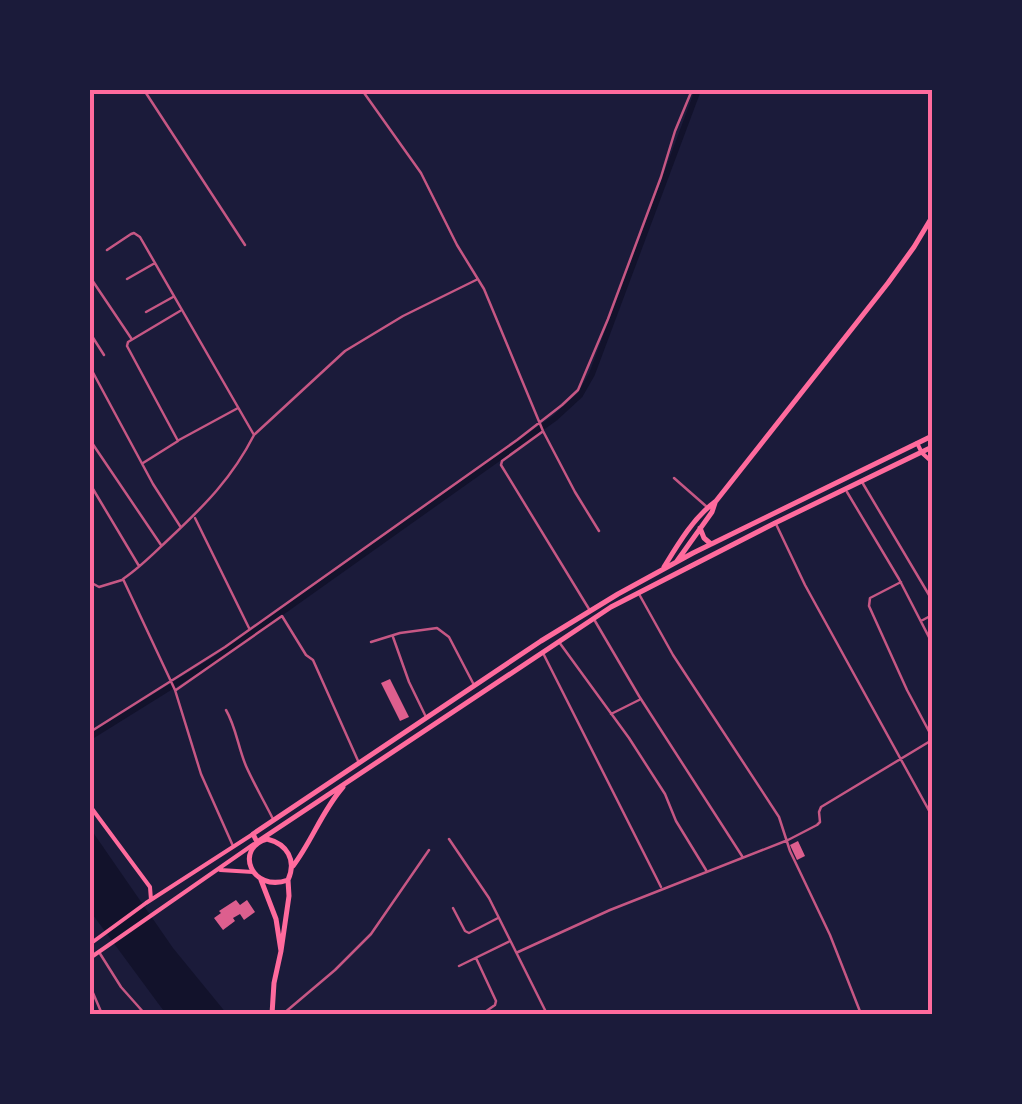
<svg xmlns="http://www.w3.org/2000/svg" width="1022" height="1104" font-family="Helvetica,sans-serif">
<rect width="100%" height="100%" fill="#1b1b3a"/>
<path fill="#12122b" d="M 90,828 L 173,948 L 227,1014 L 166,1014 L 90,911 Z"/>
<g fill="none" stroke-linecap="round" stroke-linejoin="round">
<path stroke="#12122b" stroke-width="6" d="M 90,737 L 217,658 L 555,418 L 580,395 L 592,374 L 698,90"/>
</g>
<path fill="#dd5f8e" d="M 390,679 L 409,717 L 400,721 L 381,683 Z
M 798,841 L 805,856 L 797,860 L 790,845 Z
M 236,900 L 240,905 L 247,900 L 255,912 L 244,920 L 240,914 L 233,918 L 235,921 L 223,930 L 214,918 L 221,913 L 219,911 Z"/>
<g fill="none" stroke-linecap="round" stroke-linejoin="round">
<path stroke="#c65784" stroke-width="2.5" d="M 144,90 L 245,245
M 362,90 L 421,173 L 457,245 L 484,289 L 543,431 L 575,492 L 599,531
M 107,250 L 131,234 L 134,233 L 140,237 L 254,435 C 232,478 205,505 170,538 C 155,552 141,567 123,579 L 175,690 L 201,774 L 233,846
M 90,277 L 131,338
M 127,279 L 155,263
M 146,312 L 173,297
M 90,333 L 104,355
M 90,367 L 153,484 L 180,526
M 542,432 L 502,461 L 501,465 L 589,609
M 255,434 L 345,351 L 403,316 L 476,280
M 90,440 L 161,545
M 179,440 L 238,408
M 143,463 L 178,441 L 127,346 L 128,342 L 180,311
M 674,478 L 707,507
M 862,482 L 932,600
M 90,484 L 139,566
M 847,492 L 899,579 L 932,643
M 195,518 L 249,628
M 776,524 L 805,585 L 932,816
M 90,582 L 99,587 L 122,580
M 901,582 L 870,598 L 869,606 L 907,690 L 932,737
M 639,594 L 673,655 L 779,817 L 790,851 L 830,935 L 861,1014
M 595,621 L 639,696 L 742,856
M 921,621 L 932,615
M 393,637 L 409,682 L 426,717
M 371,642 L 400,633 L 437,628 L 449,637 L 474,685
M 559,642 L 629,738 L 665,794 L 676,821 L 706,870
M 543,653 L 661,887
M 176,690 L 282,616 L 306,655 L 313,660 L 359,763
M 226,710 C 236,727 238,747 246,766 C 254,784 264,801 273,819
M 611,714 L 639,700
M 90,732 L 225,647 L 517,440 L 562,405 L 578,390 L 608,319 L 661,177 L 675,131 L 692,90
M 449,839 L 489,898 L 547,1014
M 453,908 L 465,931 L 469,933 L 498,918
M 99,952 L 121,987 L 145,1014
M 518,952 L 610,910 L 788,840 L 817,825 L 820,822 L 819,812 L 821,807 L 932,740
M 476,958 L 496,1001 L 495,1005 L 482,1014
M 459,966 L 510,941
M 90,986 L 102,1014
M 283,1014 L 335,970 L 371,934 L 429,850"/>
<path stroke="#ff6b9d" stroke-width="4" d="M 917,443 L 922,453 L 932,462"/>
<path stroke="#ff6b9d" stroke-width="4" d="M 90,806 L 150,887 L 151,900
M 220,870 L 253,872
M 90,944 L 146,903 L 253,834
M 90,958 L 254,844"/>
<path stroke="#ff6b9d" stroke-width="5" d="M 932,436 L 693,553 L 618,594 L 541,641 L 253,834 L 257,842 L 611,607 L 775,523 L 932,447
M 700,528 L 704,538 L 711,544
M 677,561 L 712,512 L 715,503
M 664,567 C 678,544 694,517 716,501 L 888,283 L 914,247 L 932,217
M 267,839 C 287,844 297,860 288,880 C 251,893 234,848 267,839 Z
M 293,866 C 312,841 322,811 343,787
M 261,880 L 276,919 L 281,951 L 289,896 L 288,880
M 272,1014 L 274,983 L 281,951"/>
</g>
<rect width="1022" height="1104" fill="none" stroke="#1b1b3a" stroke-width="185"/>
<rect x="92" y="92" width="838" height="920" fill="none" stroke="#ff6b9d" stroke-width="4"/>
</svg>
